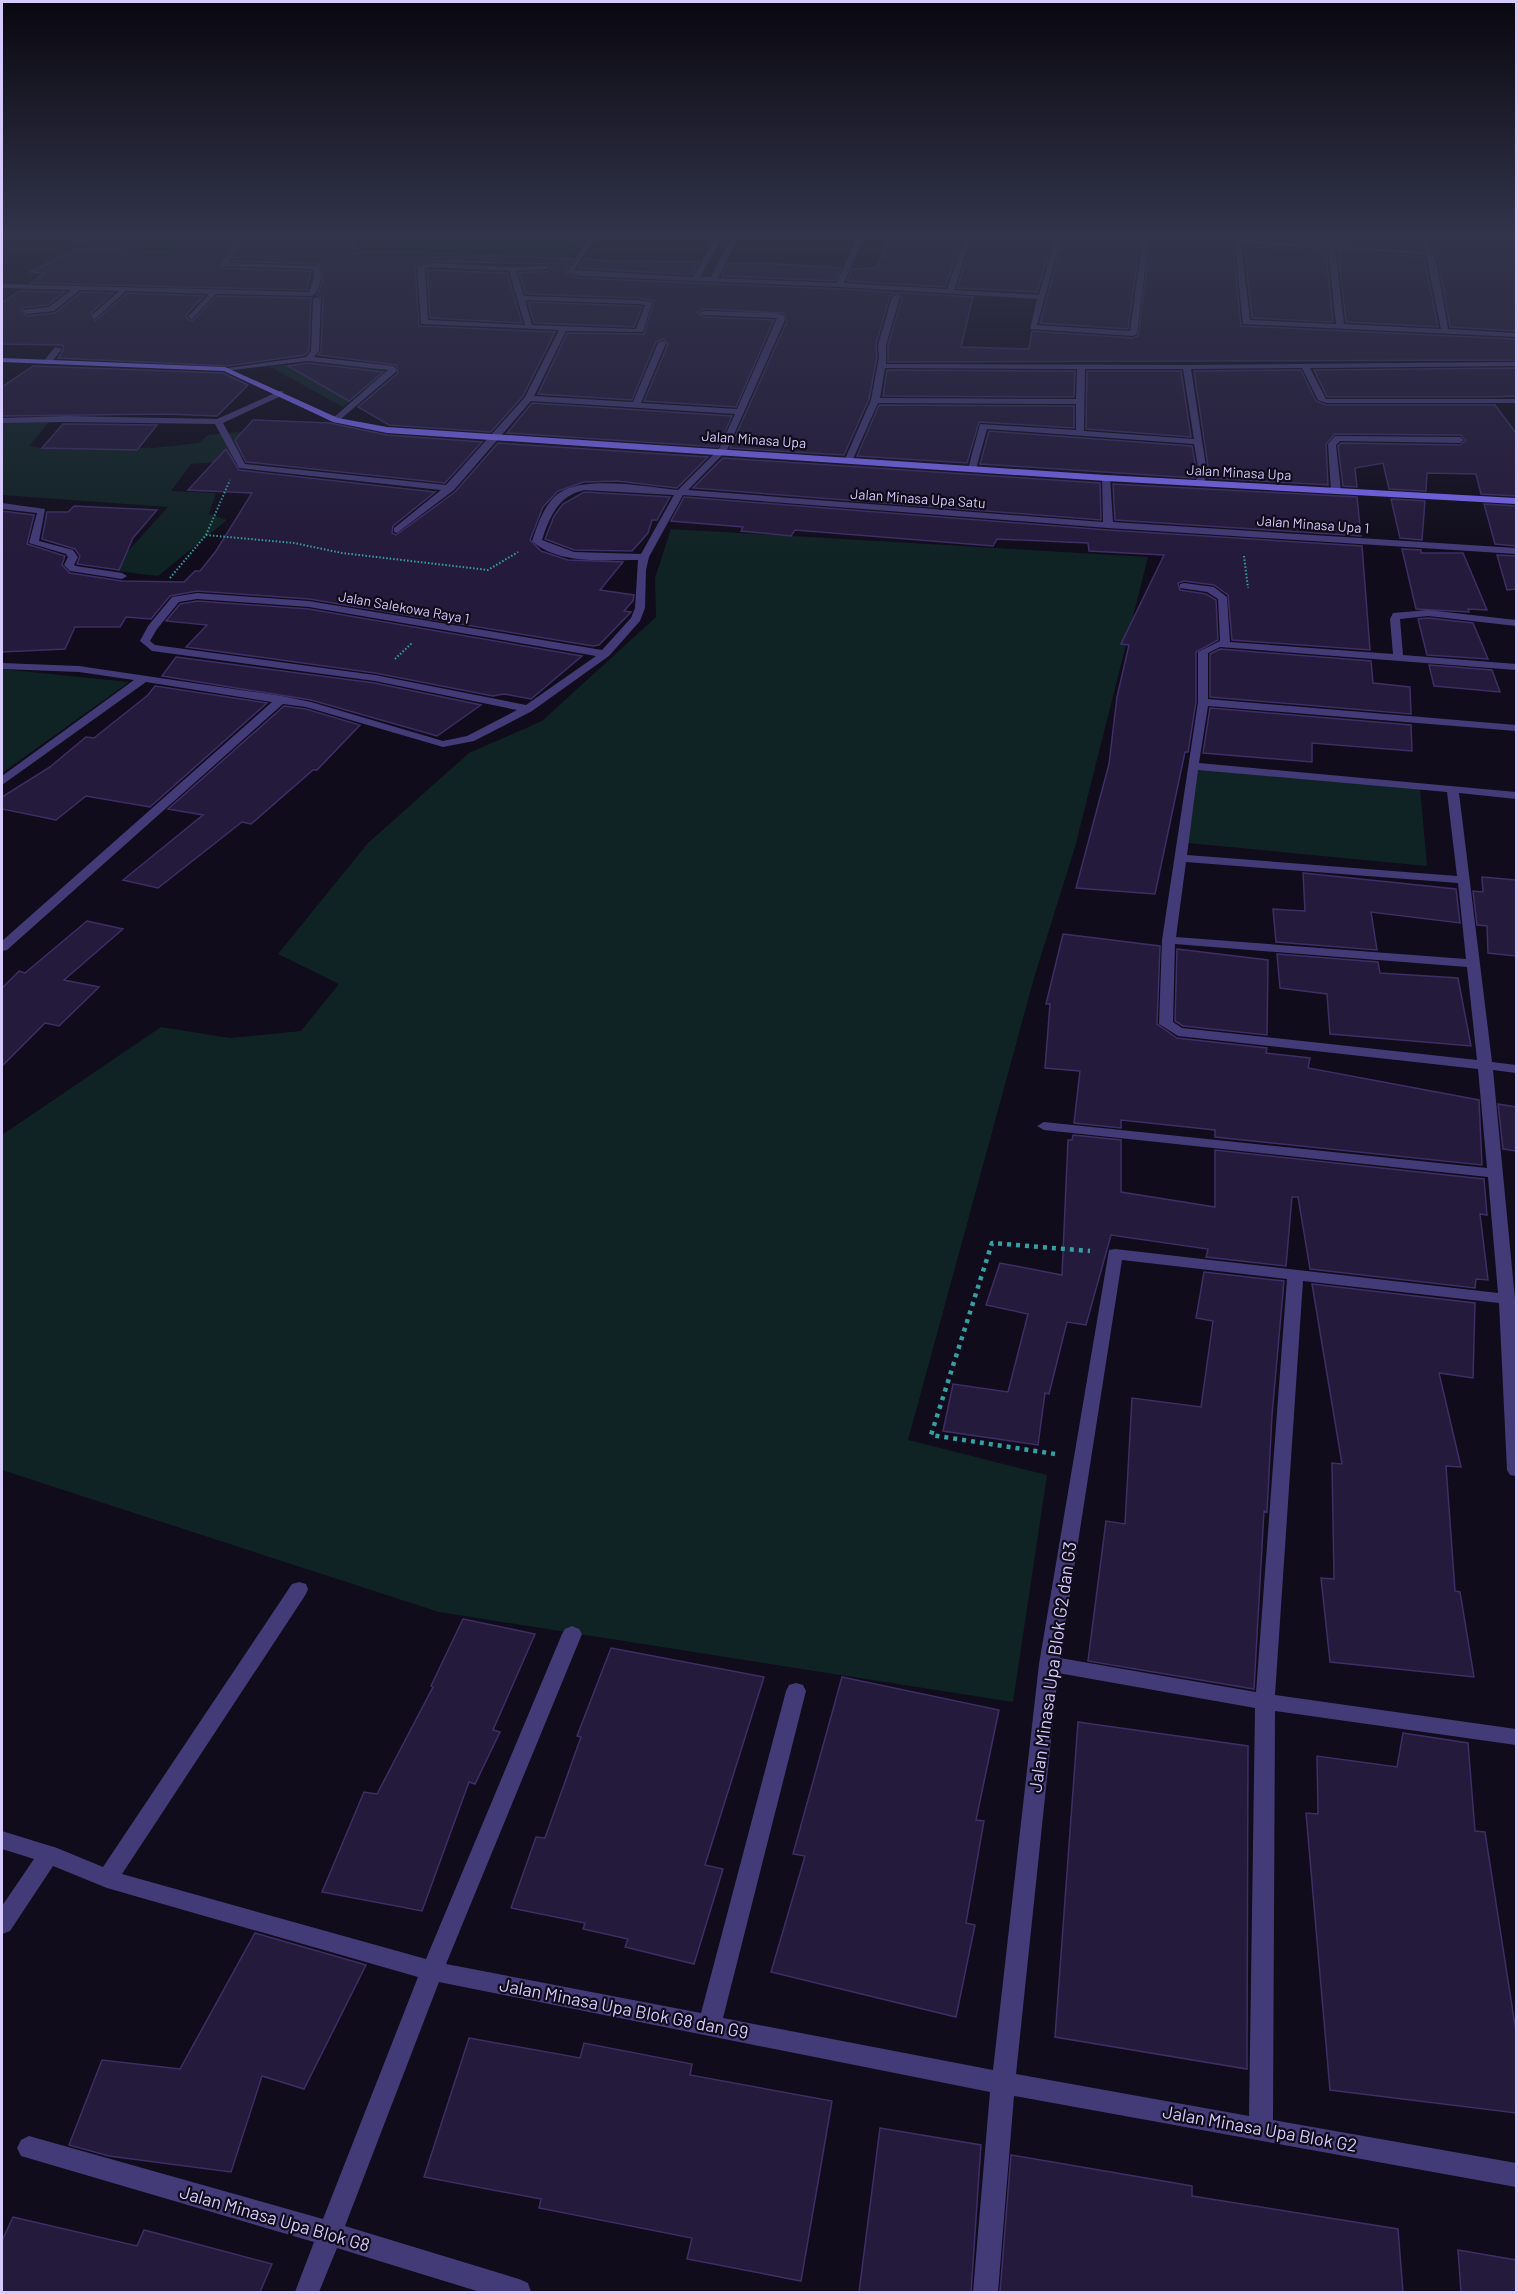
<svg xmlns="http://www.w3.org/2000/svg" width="1518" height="2294" font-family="Barlow,sans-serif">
<rect width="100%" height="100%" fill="#100c1b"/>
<path fill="#102324" d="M 79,236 L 187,236 L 156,271 L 198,273 L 189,289 L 163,289 L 172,279 L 73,257 L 83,247 L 66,246 Z
M 352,236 L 580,236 L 568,257 L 360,251 Z
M 305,364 L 362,366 L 389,371 L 343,407 L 269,366 Z
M 2,421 L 49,422 L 29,446 L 42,448 L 153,448 L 199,443 L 208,435 L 248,431 L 247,456 L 227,461 L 191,464 L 171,491 L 216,493 L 209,514 L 227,520 L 158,576 L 117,571 L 127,552 L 168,507 L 2,495 Z
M 671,529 L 1148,557 L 1075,847 L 1034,978 L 908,1440 L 1047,1475 L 1013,1702 L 439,1612 L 2,1470 L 2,1135 L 161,1027 L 230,1038 L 301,1031 L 339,984 L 278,954 L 368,843 L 469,753 L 542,721 L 656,617 L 655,578 Z
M 2,669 L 129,682 L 2,773 Z
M 1195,766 L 1420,787 L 1427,866 L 1188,843 Z"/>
<path fill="#241a3b" stroke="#3e2e65" stroke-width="1.5" d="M 189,236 L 341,236 L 341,242 L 346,242 L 348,250 L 353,252 L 395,251 L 573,259 L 565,274 L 580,278 L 840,289 L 973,297 L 961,347 L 1027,349 L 1029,348 L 1032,331 L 1133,338 L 1138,336 L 1151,236 L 1232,236 L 1241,326 L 1516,339 L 1516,360 L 888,362 L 888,345 L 902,298 L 895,293 L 890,296 L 876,344 L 877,357 L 869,399 L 844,455 L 730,448 L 787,321 L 784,313 L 703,309 L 697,312 L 703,317 L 774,320 L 736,407 L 644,401 L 668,344 L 663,339 L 656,342 L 632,400 L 538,394 L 567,333 L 644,334 L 654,301 L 638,298 L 526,294 L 519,273 L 549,271 L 551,268 L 547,264 L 431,261 L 415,267 L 419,326 L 555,332 L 523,396 L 491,432 L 389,425 L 358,407 L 398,373 L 396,365 L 318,355 L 321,351 L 323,299 L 317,295 L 322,283 L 319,264 L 232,261 L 239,246 L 234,243 L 219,268 L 311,271 L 307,290 L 31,283 L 45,273 L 30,272 L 76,249 L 173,252 Z
M 889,236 L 964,236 L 945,287 L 847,281 L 852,269 L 877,268 Z
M 974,236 L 1054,236 L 1037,292 L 957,288 Z
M 1064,236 L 1141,236 L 1128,329 L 1040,323 Z
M 1242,236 L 1419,239 L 1422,249 L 1243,238 Z
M 1516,236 L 1516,331 L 1450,327 L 1439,264 L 1430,239 Z
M 1244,246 L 1326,251 L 1333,322 L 1252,318 Z
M 1338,251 L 1424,257 L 1438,327 L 1346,322 Z
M 584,259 L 613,261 L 699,262 L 692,275 L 578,268 Z
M 728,263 L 760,263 L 841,268 L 836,281 L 722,276 Z
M 427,270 L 507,273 L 522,323 L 430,318 Z
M 19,291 L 65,292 L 48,305 L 21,308 L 26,316 L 55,313 L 81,292 L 113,293 L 91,313 L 95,321 L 127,293 L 204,296 L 186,315 L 187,319 L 192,321 L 217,296 L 311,298 L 309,350 L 305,355 L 228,366 L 58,358 L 64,349 L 62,345 L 2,344 L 2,303 Z
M 528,302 L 638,306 L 642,307 L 634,327 L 534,323 Z
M 308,363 L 383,372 L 349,401 L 288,366 Z
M 33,366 L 223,373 L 248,385 L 217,416 L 166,414 L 2,416 L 2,387 Z
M 1516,368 L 1516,396 L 1488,397 L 1327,397 L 1314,370 Z
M 887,370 L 1075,371 L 1074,397 L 883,396 Z
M 1301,370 L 1316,401 L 1326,405 L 1495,405 L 1516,433 L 1516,496 L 1481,494 L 1476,474 L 1427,473 L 1426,491 L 1389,489 L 1383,463 L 1355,468 L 1357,487 L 1343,486 L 1338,446 L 1341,443 L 1460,445 L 1466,440 L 1460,435 L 1335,434 L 1326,444 L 1328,485 L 1208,478 L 1209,473 L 1194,371 Z
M 1087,371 L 1181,371 L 1191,437 L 1086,429 Z
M 532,403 L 732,416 L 718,447 L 507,433 Z
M 879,405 L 1074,406 L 1074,428 L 979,422 L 967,463 L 857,456 Z
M 253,420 L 330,423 L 387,435 L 482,442 L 445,483 L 246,462 L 235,440 Z
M 63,424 L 65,424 L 157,425 L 137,450 L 42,448 Z
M 989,431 L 1192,446 L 1197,473 L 1195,478 L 980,464 Z
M 498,443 L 708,457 L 677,488 L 617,481 L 584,482 L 558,491 L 543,507 L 530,540 L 541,551 L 568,560 L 623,562 L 600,590 L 634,595 L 633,601 L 624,611 L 631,612 L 599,645 L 593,646 L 309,599 L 197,591 L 170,596 L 151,619 L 126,617 L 120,627 L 75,627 L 65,649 L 2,652 L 2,511 L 34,515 L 27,544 L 65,556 L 62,565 L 70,573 L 122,581 L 184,582 L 195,571 L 200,571 L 216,551 L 252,493 L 188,490 L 226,449 L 239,470 L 435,492 L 393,526 L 392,533 L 396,535 L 455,492 Z
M 723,458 L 1100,483 L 1101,520 L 693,488 Z
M 1113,484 L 1357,497 L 1361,536 L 1115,520 Z
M 584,492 L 670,497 L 657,520 L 652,520 L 648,533 L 632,551 L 574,550 L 545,539 L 554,516 L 563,504 Z
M 684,497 L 1108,530 L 1362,546 L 1370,650 L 1232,640 L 1228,595 L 1214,585 L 1184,581 L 1178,583 L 1180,590 L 1206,594 L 1216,600 L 1218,640 L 1196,652 L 1196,702 L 1188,752 L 1185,752 L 1155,894 L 1076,888 L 1109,764 L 1117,697 L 1129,645 L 1121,644 L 1164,555 L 1089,551 L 1088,543 L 997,539 L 993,546 L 795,530 L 791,536 L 741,531 L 743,527 L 671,521 Z
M 1391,499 L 1425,501 L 1422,540 L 1400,538 Z
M 1484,504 L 1516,506 L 1516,546 L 1495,544 Z
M 74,506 L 157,510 L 133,538 L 119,570 L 77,564 L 80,556 L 75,549 L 42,539 L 47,512 L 68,512 Z
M 1402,549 L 1421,550 L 1421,553 L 1463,553 L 1487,610 L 1468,609 L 1469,612 L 1416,609 Z
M 1497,555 L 1516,556 L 1516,589 L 1507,590 Z
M 197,601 L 309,609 L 582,656 L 531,699 L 504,694 L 493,696 L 375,673 L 186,647 L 207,625 L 166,621 L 180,604 Z
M 1428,618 L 1473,623 L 1488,659 L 1427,655 L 1418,619 Z
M 1220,649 L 1371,661 L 1373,683 L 1410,687 L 1411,714 L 1210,697 L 1210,654 Z
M 176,657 L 375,683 L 481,705 L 437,736 L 311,700 L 162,676 Z
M 1429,665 L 1492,670 L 1500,692 L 1434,686 Z
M 155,686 L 267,703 L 150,807 L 86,796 L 56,820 L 2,809 L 2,797 L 50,767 L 86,737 L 94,738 L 148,695 Z
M 284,706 L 306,709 L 360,725 L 317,770 L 313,770 L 251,824 L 242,822 L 158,888 L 123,880 L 203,815 L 168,809 Z
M 1210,708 L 1411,725 L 1412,751 L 1312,743 L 1312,762 L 1203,753 Z
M 1303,873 L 1456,889 L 1460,923 L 1371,912 L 1377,950 L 1276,942 L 1273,909 L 1305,911 Z
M 1482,877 L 1516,880 L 1516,956 L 1488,953 L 1487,926 L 1477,925 L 1473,891 L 1483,892 Z
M 87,921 L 123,929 L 64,980 L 99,987 L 59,1026 L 45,1023 L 2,1066 L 2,988 L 19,971 L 25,973 Z
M 1063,934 L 1160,946 L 1157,1024 L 1177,1038 L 1267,1048 L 1266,1053 L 1310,1058 L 1308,1068 L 1479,1100 L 1482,1165 L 1215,1137 L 1215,1130 L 1121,1120 L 1121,1128 L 1074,1123 L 1080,1071 L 1045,1068 L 1050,1004 L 1046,1004 Z
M 1177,949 L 1268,960 L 1267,1035 L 1183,1026 L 1175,1021 Z
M 1277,954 L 1378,962 L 1380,973 L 1458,978 L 1471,1046 L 1330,1034 L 1327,994 L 1280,988 Z
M 1498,1104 L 1516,1107 L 1516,1151 L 1503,1149 Z
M 1073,1135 L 1121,1140 L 1121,1192 L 1215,1207 L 1215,1150 L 1484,1179 L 1487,1215 L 1480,1214 L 1488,1280 L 1476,1279 L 1475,1288 L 1310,1269 L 1298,1197 L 1292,1197 L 1286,1266 L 1206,1257 L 1208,1249 L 1111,1235 L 1086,1325 L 1067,1322 L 1049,1394 L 1045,1393 L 1038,1445 L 943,1431 L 953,1384 L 1008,1392 L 1028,1314 L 986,1305 L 1000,1263 L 1062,1275 L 1068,1140 L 1072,1140 Z
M 1204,1272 L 1284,1281 L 1272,1415 L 1267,1512 L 1264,1511 L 1254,1689 L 1088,1661 L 1106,1521 L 1125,1524 L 1132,1398 L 1201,1407 L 1213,1321 L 1196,1318 Z
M 1312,1284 L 1475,1303 L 1473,1378 L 1439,1373 L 1461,1467 L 1446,1466 L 1455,1591 L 1460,1592 L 1474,1677 L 1330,1662 L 1321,1578 L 1334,1579 L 1332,1463 L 1342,1464 Z
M 463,1619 L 535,1634 L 493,1730 L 500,1732 L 475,1784 L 469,1782 L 422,1911 L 322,1892 L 364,1792 L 377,1794 L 433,1687 L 431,1686 Z
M 611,1648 L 764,1677 L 705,1865 L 723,1869 L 694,1964 L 625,1947 L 628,1939 L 583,1929 L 585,1923 L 511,1908 L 536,1837 L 545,1838 L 581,1737 L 577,1736 Z
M 842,1677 L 999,1710 L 976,1820 L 984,1821 L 966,1923 L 975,1925 L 956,2017 L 771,1972 L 805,1856 L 793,1854 Z
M 1078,1722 L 1248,1746 L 1247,2069 L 1055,2037 Z
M 1403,1733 L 1468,1743 L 1475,1831 L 1485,1832 L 1516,2032 L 1516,2113 L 1330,2090 L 1306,1813 L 1318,1814 L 1317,1756 L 1397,1767 Z
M 255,1933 L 366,1965 L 304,2089 L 262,2076 L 231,2172 L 109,2156 L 69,2145 L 102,2060 L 180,2069 Z
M 469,2038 L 580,2058 L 584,2043 L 692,2064 L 690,2075 L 832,2101 L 801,2281 L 687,2259 L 692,2238 L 539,2208 L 541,2199 L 424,2177 Z
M 880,2128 L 981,2145 L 971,2292 L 859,2292 Z
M 1011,2155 L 1192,2186 L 1192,2196 L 1398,2229 L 1403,2292 L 1000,2292 Z
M 13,2217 L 137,2246 L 144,2230 L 272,2264 L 260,2292 L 2,2292 L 2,2241 Z
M 1458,2250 L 1516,2260 L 1516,2292 L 1461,2292 Z"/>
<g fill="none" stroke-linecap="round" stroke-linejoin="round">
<path stroke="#35a0a4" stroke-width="2" stroke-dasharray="1.5 2" stroke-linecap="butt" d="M 206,535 L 230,480
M 1244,556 L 1248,588
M 170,578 L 206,535 L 294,543 L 342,553 L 488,570 L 518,552
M 395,659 L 412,643"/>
<path stroke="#35a0a4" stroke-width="4.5" stroke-dasharray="4 5" stroke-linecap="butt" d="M 1055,1454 L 931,1435 L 992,1243 L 1090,1251"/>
<path fill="#433b77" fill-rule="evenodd" d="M 346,236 L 353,236 L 357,250 L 353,250 Z
M 589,236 L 596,236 L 574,270 L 693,277 L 716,236 L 723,236 L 700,277 L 711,277 L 732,236 L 739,236 L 718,278 L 837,283 L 857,236 L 864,236 L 844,283 L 947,289 L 966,236 L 972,236 L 954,290 L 1039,295 L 1056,236 L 1062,236 L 1037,325 L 1130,331 L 1143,236 L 1149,236 L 1137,334 L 1133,336 L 1030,329 L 1037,299 L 840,287 L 580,276 L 567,273 Z
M 1234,236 L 1240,236 L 1241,240 L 1425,251 L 1420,236 L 1426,236 L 1437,264 L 1448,329 L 1516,333 L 1516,337 L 1243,324 ZM 1241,244 L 1328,249 L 1336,324 L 1250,320 ZM 1335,249 L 1426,255 L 1441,329 L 1344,324 Z
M 234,245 L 237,247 L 228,263 L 318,266 C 322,276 321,290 312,296 L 216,294 L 192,319 L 188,317 L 209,294 L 126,291 L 95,319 L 92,315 L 119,291 L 80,290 L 54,311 L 26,314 L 23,310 L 49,307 L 71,290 L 2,288 L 2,284 L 309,292 L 314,278 L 313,269 L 221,266 Z
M 431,263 L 512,267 L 547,266 L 549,269 L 516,271 L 524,296 L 638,300 L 652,302 L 643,332 L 566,331 L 534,396 L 633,402 L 658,343 L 662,341 L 666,343 L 641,403 L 737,409 L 777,318 L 703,315 L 699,313 L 703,311 L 775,313 L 784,315 L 785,320 L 727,450 L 688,490 L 1103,522 L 1102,478 L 1106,475 L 1110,478 L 1113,522 L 1516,548 L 1516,554 L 1108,528 L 683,495 L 649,557 L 646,570 L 645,608 L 640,621 L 609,656 L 532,711 L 474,741 L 443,747 L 306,707 L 283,704 L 7,950 L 2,951 L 2,941 L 272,702 L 146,682 L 2,785 L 2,776 L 134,680 L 79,672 L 2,669 L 2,663 L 79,666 L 282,696 L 311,702 L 443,741 L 467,736 L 517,710 L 375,681 L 152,651 L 140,641 L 148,626 L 172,597 L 197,593 L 309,601 L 602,650 L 631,618 L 635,608 L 638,560 C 606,560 558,565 532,541 C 538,524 544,504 559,493 C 586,475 647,487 678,490 L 719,449 L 735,414 L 531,401 L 454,490 L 397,533 L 394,532 L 394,528 L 441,490 L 239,468 L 215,424 L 65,422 L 2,423 L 2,418 L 65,416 L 217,419 L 280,391 L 283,391 L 283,395 L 223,423 L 245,464 L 446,485 L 525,397 L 559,330 L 421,324 L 417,267 ZM 431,267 L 509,271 L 525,325 L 428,320 L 425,268 ZM 525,300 L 638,304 L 645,305 L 636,329 L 532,325 ZM 584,490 L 674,495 L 641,554 L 574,552 L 542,540 C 550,516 558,496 584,490 ZM 197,599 L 309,607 L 596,656 L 526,705 L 375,675 L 155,645 L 150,641 L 157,629 L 179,602 Z
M 896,295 L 900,297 L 886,345 L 886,364 L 1187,365 L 1516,362 L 1516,366 L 1310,368 L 1326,399 L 1516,399 L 1516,403 L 1326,403 L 1318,400 L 1302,368 L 1191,369 L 1207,473 L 1203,485 L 1195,483 L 1199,473 L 1194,444 L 987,429 L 976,469 L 972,472 L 968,469 L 980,424 L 1076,430 L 1076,404 L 878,403 L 853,459 L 846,461 L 845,459 L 871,400 L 879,357 L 878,345 L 892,297 ZM 885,368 L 1077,369 L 1076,399 L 880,398 ZM 1085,369 L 1183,369 L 1194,439 L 1084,431 Z
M 317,297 L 321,299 L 319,351 L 314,357 L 394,366 L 397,371 L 336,423 L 332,420 L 333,418 L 388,370 L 308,361 L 225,371 L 221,369 L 306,357 L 311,351 L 313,299 Z
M 55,347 L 62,349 L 50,364 L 44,364 L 43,362 Z
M 1335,436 L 1460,437 L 1464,440 L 1460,443 L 1340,441 L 1336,445 L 1341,491 L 1336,494 L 1331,491 L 1328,444 Z
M 2,503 L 45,509 L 39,541 L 73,550 L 78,557 L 74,565 L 76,566 L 122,573 L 127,576 L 122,579 L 70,571 L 64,565 L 68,557 L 66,554 L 29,543 L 37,513 L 2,509 Z
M 1184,583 L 1214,587 L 1227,597 L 1230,642 L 1393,654 L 1390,619 L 1393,613 L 1428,610 L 1516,620 L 1516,626 L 1428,616 L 1400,619 L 1403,655 L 1516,664 L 1516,670 L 1220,647 L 1208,653 L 1208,699 L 1516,725 L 1516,731 L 1208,706 L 1199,763 L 1516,792 L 1516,799 L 1459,793 L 1492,1062 L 1516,1065 L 1516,1073 L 1493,1070 L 1515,1299 L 1516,1476 L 1510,1475 L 1507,1470 L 1499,1303 L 1303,1281 L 1275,1695 L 1516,1729 L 1516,1745 L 1275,1711 L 1273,2120 L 1516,2163 L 1516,2187 L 1014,2096 L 998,2292 L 973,2292 L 990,2092 L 439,1982 L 345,2226 L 519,2279 L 528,2283 L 531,2292 L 480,2292 L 337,2248 L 319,2292 L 295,2292 L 314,2242 L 21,2156 L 17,2148 L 21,2140 L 29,2136 L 323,2219 L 418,1977 L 107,1888 L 53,1866 L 10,1931 L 2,1934 L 2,1906 L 34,1859 L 2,1849 L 2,1831 L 57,1848 L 103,1867 L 292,1584 L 299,1582 L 306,1584 L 308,1589 L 306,1594 L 122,1874 L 426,1959 L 562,1634 L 565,1629 L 572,1626 L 579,1629 L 582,1634 L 446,1964 L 701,2013 L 786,1691 L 789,1685 L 796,1683 L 803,1685 L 806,1691 L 723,2018 L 993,2070 L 1039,1664 L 1109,1250 L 1115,1249 L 1498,1293 L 1488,1177 L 1044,1130 L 1037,1126 L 1044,1122 L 1487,1168 L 1478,1069 L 1178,1036 L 1159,1024 L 1162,940 L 1198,702 L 1198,652 L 1220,641 L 1218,599 L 1207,592 L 1180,588 L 1180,584 ZM 1198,770 L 1447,792 L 1457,876 L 1187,855 ZM 1186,862 L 1458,883 L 1466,959 L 1176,937 ZM 1175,944 L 1467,967 L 1477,1060 L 1182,1028 L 1173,1022 ZM 1122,1260 L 1287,1279 L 1256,1692 L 1060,1658 ZM 1058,1673 L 1255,1708 L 1249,2116 L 1016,2074 Z"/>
<path fill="#7a68f4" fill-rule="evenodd" d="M 2,358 L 225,367 L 338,418 L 387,427 L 1106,475 L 1516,498 L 1516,504 L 1106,481 L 387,433 L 333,422 L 224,371 L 2,362 Z"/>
<path fill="#c95af3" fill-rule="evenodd" d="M 2,236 L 8,236 L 2,240 Z"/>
</g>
<linearGradient id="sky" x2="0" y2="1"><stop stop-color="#09070f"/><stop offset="0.42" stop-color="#31344a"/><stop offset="1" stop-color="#31344a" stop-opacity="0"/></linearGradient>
<rect width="1518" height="557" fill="url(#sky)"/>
<g text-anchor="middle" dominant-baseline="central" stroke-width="4.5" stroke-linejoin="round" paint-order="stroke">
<g font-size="14" fill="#d5cafb" stroke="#100c1b">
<text transform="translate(754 439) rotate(4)">Jalan Minasa Upa</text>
<text transform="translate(1239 472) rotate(3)">Jalan Minasa Upa</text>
<text transform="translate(918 498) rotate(4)">Jalan Minasa Upa Satu</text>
<text transform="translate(1313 524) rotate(4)">Jalan Minasa Upa 1</text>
<text transform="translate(404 607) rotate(10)">Jalan Salekowa Raya 1</text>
</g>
<g font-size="18" fill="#d5cafb" stroke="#100c1b">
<text transform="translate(1052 1667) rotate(-82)">Jalan Minasa Upa Blok G2 dan G3</text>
<text transform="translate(624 2008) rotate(11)">Jalan Minasa Upa Blok G8 dan G9</text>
<text transform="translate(1260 2128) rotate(10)">Jalan Minasa Upa Blok G2</text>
<text transform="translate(275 2218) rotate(16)">Jalan Minasa Upa Blok G8</text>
</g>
</g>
<rect width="1518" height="2294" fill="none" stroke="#d5cafb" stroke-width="6"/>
</svg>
